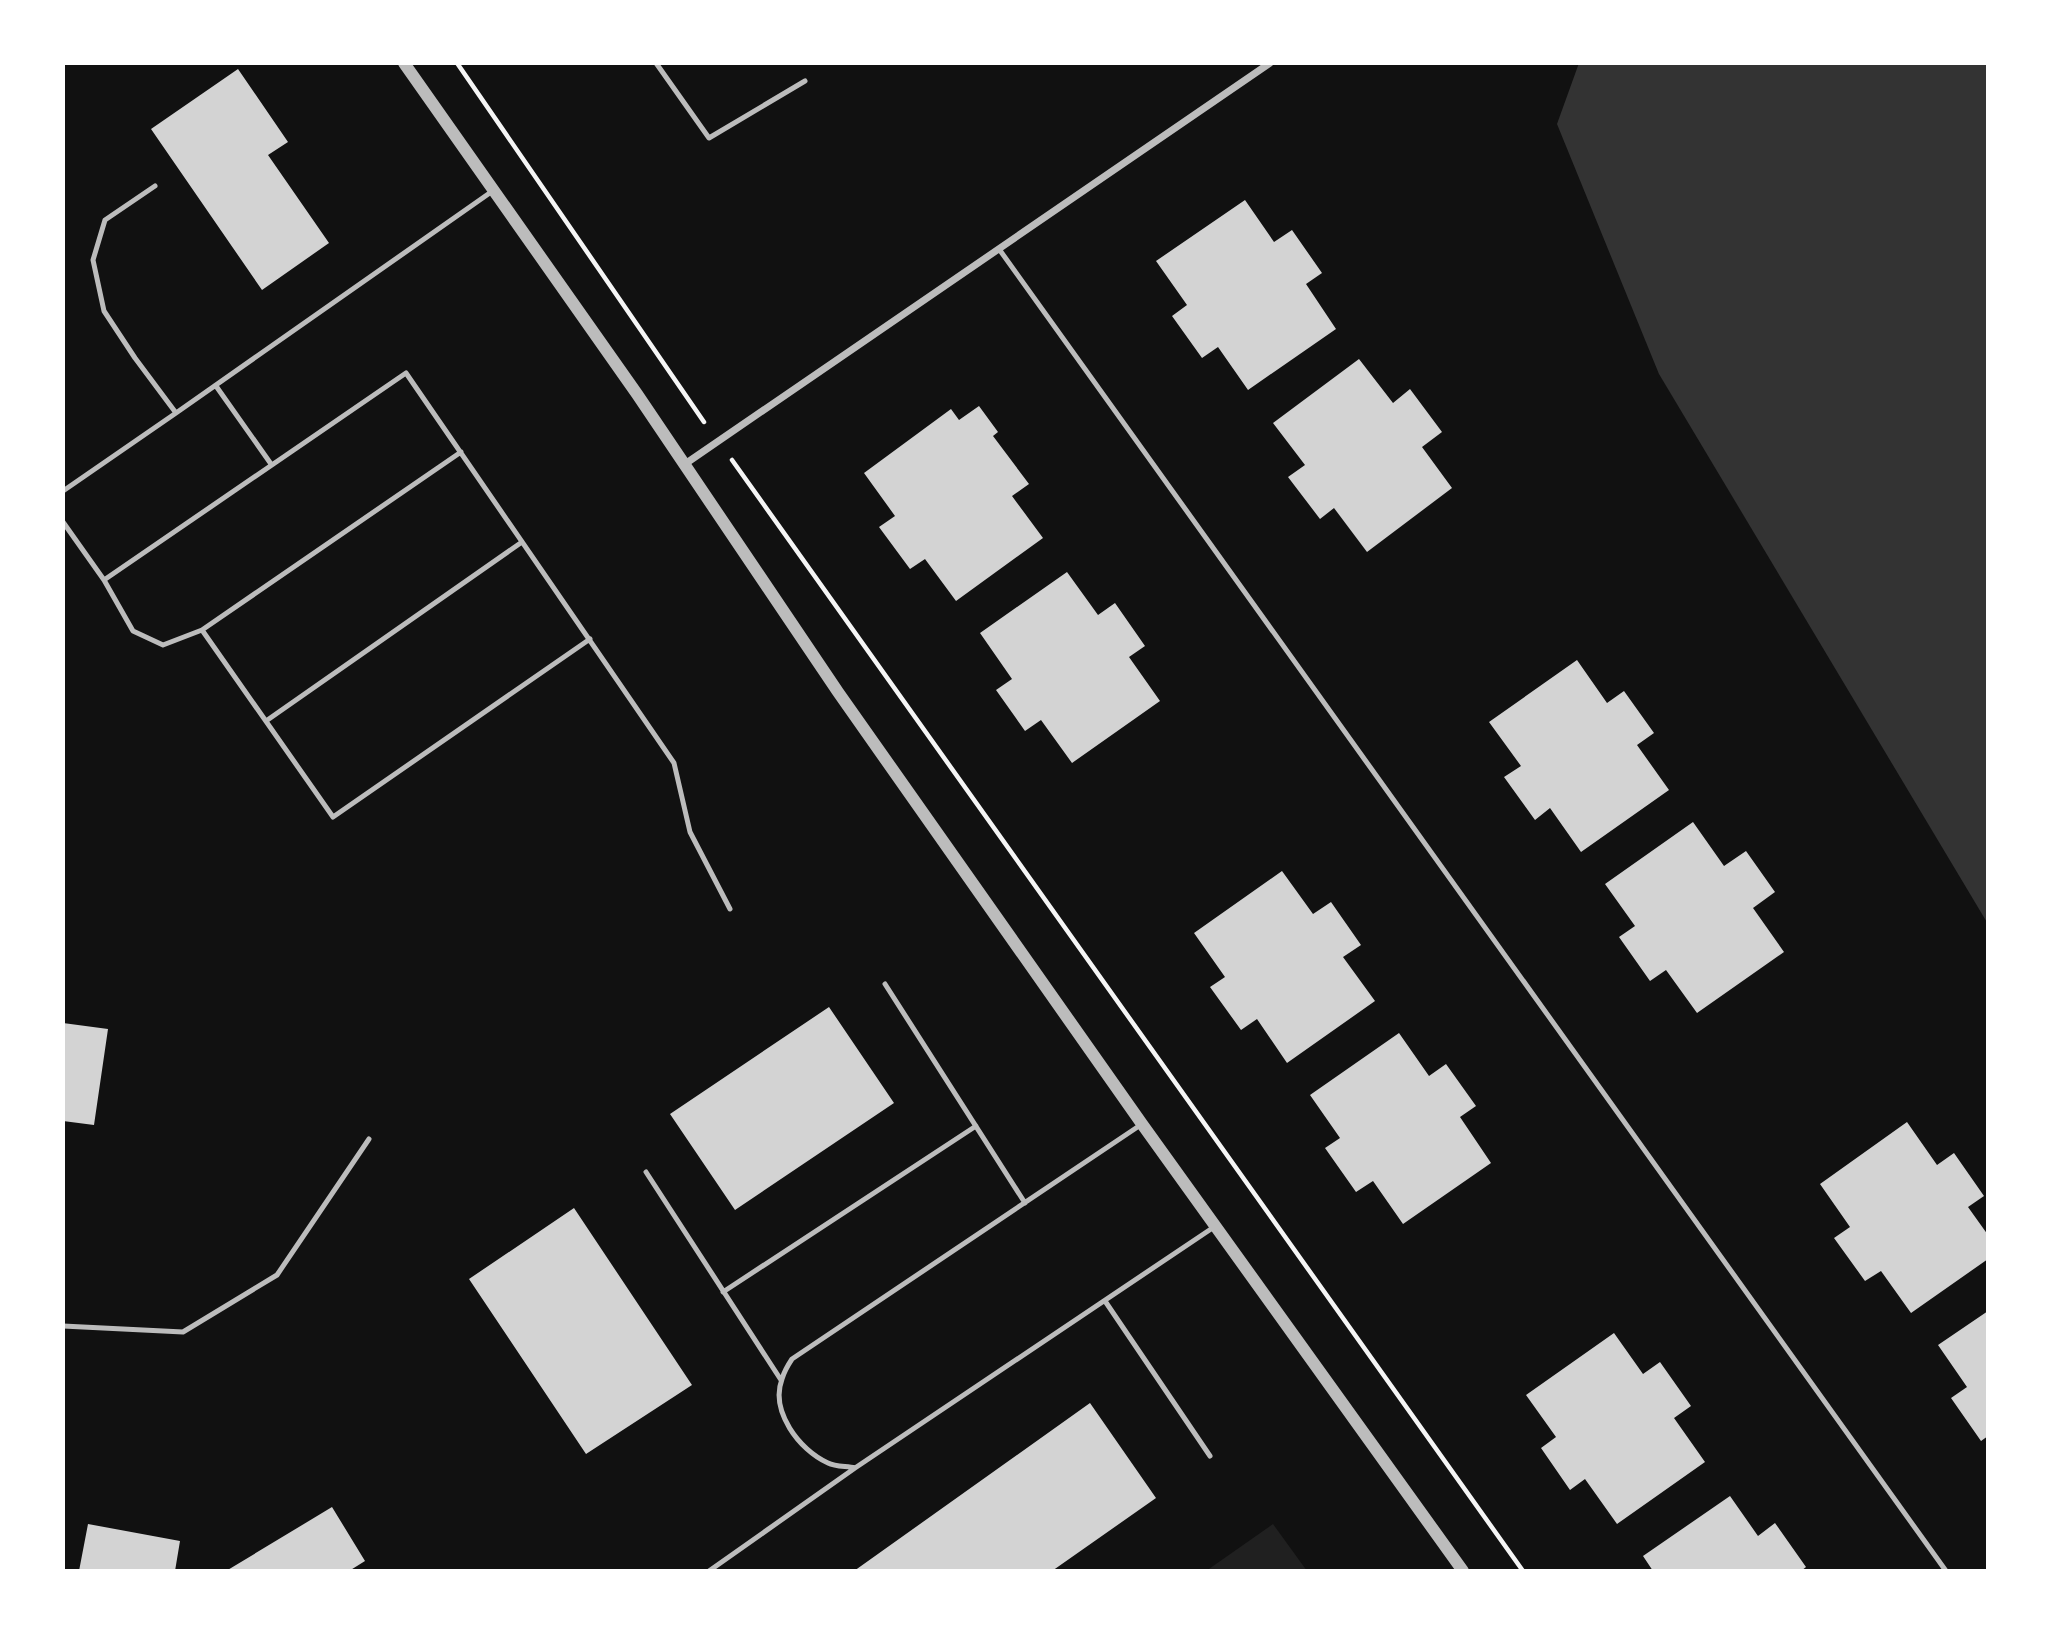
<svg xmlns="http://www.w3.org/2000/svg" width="2051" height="1634" font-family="Rubik,sans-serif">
<rect width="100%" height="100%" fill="#111"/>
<path fill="#202020" d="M 1273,1524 L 1307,1571 L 1206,1571 Z"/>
<path fill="#333" d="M 1579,63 L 1988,63 L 1988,924 L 1659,374 L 1557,124 Z"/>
<path fill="#d3d3d3" d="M 238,69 L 288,142 L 268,155 L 329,243 L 262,290 L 151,129 Z
M 1245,200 L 1274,242 L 1292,230 L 1322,273 L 1306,284 L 1336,329 L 1248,390 L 1218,347 L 1202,358 L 1172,316 L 1187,305 L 1156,261 Z
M 1359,359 L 1393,403 L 1410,389 L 1442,432 L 1422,447 L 1452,488 L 1367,552 L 1334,508 L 1320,519 L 1288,477 L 1305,465 L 1273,423 Z
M 979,406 L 998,432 L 993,436 L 1029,484 L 1012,496 L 1043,538 L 956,601 L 925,559 L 910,569 L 879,527 L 895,516 L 864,473 L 951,409 L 959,420 Z
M 1067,572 L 1098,615 L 1115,603 L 1145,646 L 1129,657 L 1160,701 L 1072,763 L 1041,720 L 1025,731 L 996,690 L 1012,679 L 980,633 Z
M 1577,660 L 1607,703 L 1624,691 L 1654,733 L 1637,745 L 1669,790 L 1581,852 L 1550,808 L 1535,820 L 1504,777 L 1521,766 L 1489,722 Z
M 1693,822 L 1724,866 L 1746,851 L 1775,892 L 1753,908 L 1784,952 L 1697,1013 L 1666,970 L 1650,981 L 1619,937 L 1635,926 L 1605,884 Z
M 1282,871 L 1313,914 L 1331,902 L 1361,945 L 1343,957 L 1375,1001 L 1287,1063 L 1257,1019 L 1241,1030 L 1210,987 L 1225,977 L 1194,933 Z
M 829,1007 L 894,1103 L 735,1210 L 670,1114 Z
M 63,1023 L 108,1029 L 94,1125 L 63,1121 Z
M 1399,1033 L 1429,1076 L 1446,1064 L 1476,1106 L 1460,1117 L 1491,1163 L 1403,1224 L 1373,1181 L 1356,1192 L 1325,1148 L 1340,1138 L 1310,1095 Z
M 1907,1122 L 1937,1165 L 1954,1153 L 1984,1196 L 1968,1207 L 1988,1235 L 1988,1259 L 1911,1313 L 1881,1271 L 1865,1281 L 1834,1238 L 1850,1227 L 1820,1184 Z
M 574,1208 L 692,1385 L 586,1454 L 469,1279 Z
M 1988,1311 L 1988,1436 L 1981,1441 L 1951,1398 L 1967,1387 L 1938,1345 Z
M 1614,1333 L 1643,1374 L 1660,1362 L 1691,1406 L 1674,1418 L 1705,1462 L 1617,1524 L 1585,1479 L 1570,1490 L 1541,1448 L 1556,1437 L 1526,1395 Z
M 1090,1403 L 1156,1498 L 1052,1571 L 854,1571 Z
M 1730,1496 L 1758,1536 L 1775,1523 L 1806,1567 L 1801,1571 L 1653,1571 L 1643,1556 Z
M 332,1507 L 365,1561 L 349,1571 L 226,1571 Z
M 88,1524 L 180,1541 L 175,1571 L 79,1571 Z"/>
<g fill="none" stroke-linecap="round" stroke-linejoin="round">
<path stroke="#f5f5f5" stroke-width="4.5" d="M 457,63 L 704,422
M 732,460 L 1523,1571"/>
<path stroke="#bcbcbc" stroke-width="5" d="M 656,63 L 709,138 L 805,81
M 155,186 L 105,220 L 93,260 L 104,311 L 135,358 L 176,413 L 494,190
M 999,249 L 1946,1571
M 216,386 L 271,464
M 63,491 L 176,413
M 63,522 L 104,580 L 406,373 L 674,763 L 690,832 L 730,909
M 104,580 L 133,631 L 163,645 L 202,630 L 333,817 L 590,639
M 202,630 L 461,452
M 266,721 L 522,542
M 885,984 L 1025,1203
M 1142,1124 L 792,1359 C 788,1365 784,1372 782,1379 C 770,1411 799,1450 828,1463 C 836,1467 847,1466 855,1468 L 1214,1227
M 646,1172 L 781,1380
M 723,1292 L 976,1126
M 1105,1301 L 1210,1456
M 63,1326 L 183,1332 L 277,1275 L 369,1139
M 709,1571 L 855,1468"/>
<path stroke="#bcbcbc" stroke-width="7" d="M 685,464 L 1270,63"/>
<path stroke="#bcbcbc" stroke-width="12" d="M 404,63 L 637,394 L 838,692 L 1142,1124 L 1463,1571"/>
</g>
<rect width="2051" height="1634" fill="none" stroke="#ffffff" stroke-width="130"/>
</svg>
